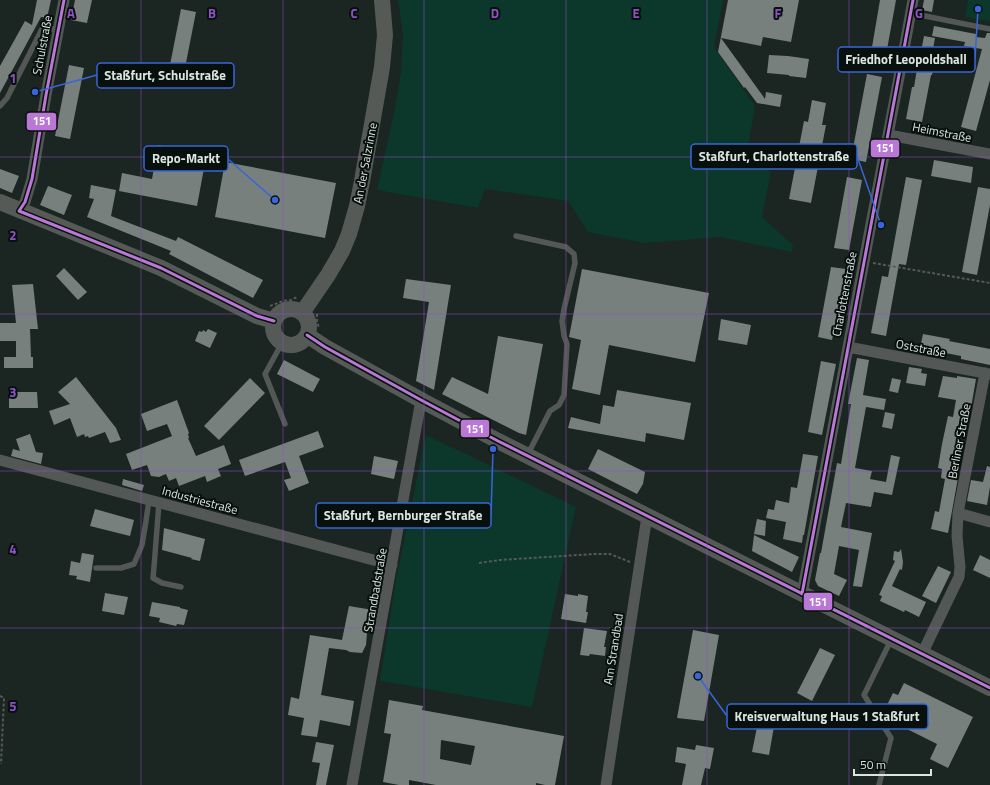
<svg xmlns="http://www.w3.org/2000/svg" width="990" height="785" font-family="'Titillium Web',sans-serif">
<rect width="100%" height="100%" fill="#1b2521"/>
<path fill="#0b382b" d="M 398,0 L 723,0 L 714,47 L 755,106 L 745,164 L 771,171 L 762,217 L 793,245 L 792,252 L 720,237 L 645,243 L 588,232 L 568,201 L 485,189 L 478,208 L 377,190 L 395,108 L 401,73 L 403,34 Z
M 968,0 L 990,0 L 990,21 L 965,17 Z
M 426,435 L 576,507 L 532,707 L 380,681 L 396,580 Z"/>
<path fill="#77807c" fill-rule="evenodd" d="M 37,0 L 51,0 L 47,18 L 41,17 L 0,93 L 0,66 L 25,21 L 32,25 Z
M 75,0 L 92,0 L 87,23 L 71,20 Z
M 728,0 L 799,0 L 791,42 L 763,37 L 761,46 L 721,38 L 765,99 L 766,92 L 782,95 L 780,107 L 757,103 L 745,87 L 744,88 L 718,52 Z
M 880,0 L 896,0 L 886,55 L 871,53 Z
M 924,0 L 934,0 L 932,12 L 922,10 Z
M 181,9 L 196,12 L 184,73 L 169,70 Z
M 934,26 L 976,34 L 976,37 L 985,38 L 987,33 L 990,33 L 990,80 L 976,131 L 961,127 L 982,49 L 964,46 L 965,42 L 932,36 Z
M 924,36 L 935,38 L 932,54 L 936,54 L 932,75 L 931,75 L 922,122 L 906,119 L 912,87 L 914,87 L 920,51 L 921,52 Z
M 769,55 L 788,56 L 809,59 L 806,78 L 789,76 L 789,75 L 767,73 Z
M 69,65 L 84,68 L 70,139 L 55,136 Z
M 867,74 L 882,77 L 866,162 L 851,159 Z
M 812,100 L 826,103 L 822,125 L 826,125 L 811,203 L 789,199 L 804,121 L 808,122 Z
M 158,145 L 178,149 L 176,158 L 205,163 L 197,206 L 119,191 L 122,173 L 152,179 Z
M 934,160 L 973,167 L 971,183 L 931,176 Z
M 225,162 L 336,183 L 325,238 L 215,217 Z
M 0,169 L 19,176 L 12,193 L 0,188 Z
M 847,177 L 862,180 L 849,250 L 834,248 Z
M 906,177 L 922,180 L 906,265 L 899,264 L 886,336 L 871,333 L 882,276 L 888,277 Z
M 91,185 L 116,190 L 111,216 L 176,241 L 178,237 L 263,280 L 253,298 L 169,254 L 171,251 L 87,217 L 94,199 L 89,198 Z
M 48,186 L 72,195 L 64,215 L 40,205 Z
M 978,187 L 990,189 L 990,205 L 977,275 L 962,272 Z
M 831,267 L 846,269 L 832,340 L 818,337 Z
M 64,268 L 87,292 L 78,300 L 56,276 Z
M 582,269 L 709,293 L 695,362 L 609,345 L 600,395 L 572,389 L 581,340 L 569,337 Z
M 406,279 L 451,285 L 434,390 L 416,381 L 429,302 L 403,298 Z
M 33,284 L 38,329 L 30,329 L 31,357 L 33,357 L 33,368 L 4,368 L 4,357 L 16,357 L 16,341 L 0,341 L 0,323 L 16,323 L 12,285 Z
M 721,319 L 751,325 L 747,345 L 718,340 Z
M 208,329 L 217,333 L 210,348 L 195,341 L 199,331 L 202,332 L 203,330 L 206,332 Z
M 923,334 L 950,339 L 949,341 L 990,349 L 990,365 L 961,359 L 961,356 L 920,348 Z
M 498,336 L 543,344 L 526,435 L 519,433 L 442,394 L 452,377 L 488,394 Z
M 857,358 L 869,360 L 863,395 L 886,399 L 884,410 L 866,407 L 855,468 L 872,471 L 870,479 L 886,482 L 891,455 L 900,457 L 892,495 L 874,492 L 871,507 L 846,503 L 841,527 L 872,533 L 862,587 L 853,586 L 859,550 L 839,546 L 834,574 L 847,580 L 839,596 L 818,586 L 815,580 L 820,553 L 821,553 L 837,463 L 841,464 L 851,404 L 848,404 Z
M 284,360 L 320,379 L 313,392 L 277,374 Z
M 821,361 L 836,364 L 822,435 L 808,432 Z
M 909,367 L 922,369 L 921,373 L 927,374 L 925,386 L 906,383 Z
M 943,376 L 957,378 L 957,376 L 976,379 L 971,408 L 969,408 L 967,414 L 964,413 L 952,473 L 957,474 L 957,477 L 958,478 L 948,533 L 931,529 L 935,511 L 939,512 L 945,479 L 941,478 L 942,469 L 938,468 L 942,444 L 948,416 L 953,417 L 956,400 L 938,397 Z
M 76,377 L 116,428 L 121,440 L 110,443 L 105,432 L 89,438 L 88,436 L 85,437 L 84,434 L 77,437 L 70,418 L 54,425 L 49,411 L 70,404 L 58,392 Z
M 250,378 L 265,393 L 219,440 L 204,426 Z
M 892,378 L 901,380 L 898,393 L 889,391 Z
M 617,390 L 691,403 L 684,440 L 646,433 L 645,442 L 568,428 L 571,417 L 583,420 L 600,424 L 603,405 L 614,407 Z
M 9,392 L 37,392 L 38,408 L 9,408 Z
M 177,400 L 189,433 L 188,434 L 189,438 L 188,438 L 196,456 L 224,445 L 231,464 L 218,469 L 221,476 L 207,482 L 205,476 L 179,486 L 176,478 L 169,481 L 166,474 L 159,477 L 151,476 L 147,465 L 132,470 L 126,454 L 172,436 L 167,424 L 147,431 L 141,414 Z
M 885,412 L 895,414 L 892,429 L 882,427 Z
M 318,431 L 324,447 L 299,456 L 309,483 L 289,491 L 284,480 L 291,478 L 285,462 L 245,476 L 239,460 Z
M 30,434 L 36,452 L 43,453 L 41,464 L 11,456 L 13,449 L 20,451 L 16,439 Z
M 598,449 L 645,472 L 643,484 L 637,494 L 588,469 Z
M 803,454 L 818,456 L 804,535 L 803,535 L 802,543 L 783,539 L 786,522 L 766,518 L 768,509 L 774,510 L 776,500 L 789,503 L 791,487 L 797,488 Z
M 374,456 L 398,461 L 394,479 L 371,474 Z
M 987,466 L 990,467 L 990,487 L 987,505 L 967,501 L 971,480 L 983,482 Z
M 123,479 L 144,485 L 142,491 L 122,485 Z
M 95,509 L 134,520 L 130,536 L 90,526 Z
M 757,519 L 766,521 L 765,536 L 754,534 Z
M 164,528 L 205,539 L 200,561 L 191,559 L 192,558 L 162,550 Z
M 754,535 L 799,557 L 792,572 L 752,551 Z
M 901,549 L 903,562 L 902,570 L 900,569 L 892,586 L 926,602 L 919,617 L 905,610 L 904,612 L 880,601 L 882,596 L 879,595 L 895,561 L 893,560 L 894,551 L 899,552 Z
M 82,553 L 94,555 L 90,582 L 76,579 L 77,576 L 69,575 L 71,561 L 80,563 Z
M 980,555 L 990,560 L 990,578 L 973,570 Z
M 938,566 L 951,572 L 936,603 L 922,596 Z
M 105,593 L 128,597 L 124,615 L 102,611 Z
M 565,594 L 578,596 L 578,594 L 588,596 L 586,612 L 588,612 L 586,623 L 561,619 Z
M 152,602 L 180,607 L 180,608 L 188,610 L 184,625 L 177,624 L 176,626 L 159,622 L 160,618 L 149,616 Z
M 349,606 L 373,610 L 368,633 L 367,633 L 366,645 L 362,653 L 350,652 L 346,650 L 329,648 L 321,695 L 354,701 L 350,726 L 320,720 L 317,737 L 301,735 L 304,718 L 288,715 L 291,697 L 299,699 L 310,635 L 342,640 Z
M 584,628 L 607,631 L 604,647 L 606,647 L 605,656 L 590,654 L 589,656 L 580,655 Z
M 693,630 L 719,635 L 704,721 L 677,718 Z
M 820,648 L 835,655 L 812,701 L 797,693 Z
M 904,683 L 973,717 L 948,768 L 930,759 L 937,744 L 883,717 L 882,715 L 893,693 L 898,695 Z
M 389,700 L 423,706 L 422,710 L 564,736 L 555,785 L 545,785 L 536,783 L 536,785 L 436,785 L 409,780 L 409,785 L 399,785 L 383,782 L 391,734 L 384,733 ZM 441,740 L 475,746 L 471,765 L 440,759 Z
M 760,712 L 776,715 L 769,755 L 752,752 Z
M 316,742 L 334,745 L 326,785 L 316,785 L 320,763 L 312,762 Z
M 696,745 L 714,748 L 710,769 L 705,768 L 701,785 L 682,785 L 686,764 L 675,762 L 677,747 L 695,750 Z"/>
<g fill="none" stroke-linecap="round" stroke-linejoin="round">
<path stroke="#555957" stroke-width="2" stroke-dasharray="3 2" stroke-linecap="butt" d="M 873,263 L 990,283
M 270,306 L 283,301 L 291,300 L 297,297
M 317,314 L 317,321 L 319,328
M 479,563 L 500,560 L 594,554 L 610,554 L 630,562
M 0,696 L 4,698 L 1,764"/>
<path stroke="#535755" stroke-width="5.5" d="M 910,13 L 990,29
M 0,106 L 7,98 L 43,27 L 58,30
M 516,236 L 566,247 L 574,254 L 575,263 L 564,309 L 562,321 L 564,336 L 567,344 L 564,395 L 559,405 L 550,411 L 528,454
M 282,343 L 265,374 L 285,424
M 159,503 L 154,567 L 153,578 L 162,583 L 181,587
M 96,568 L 121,568 L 134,564 L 142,545 L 146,521 L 149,500
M 879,785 L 891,738 L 864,695 L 891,640"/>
<path stroke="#535755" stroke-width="11" d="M 889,135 L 990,154
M 19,211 L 25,202 L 32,179 L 46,95 L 64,0
M 848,347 L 990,374
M 0,460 L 392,565
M 958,513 L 990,522
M 802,594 L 871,224 L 900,72 L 913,0
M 922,654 L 959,577 L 960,567 L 957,536 L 958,513 L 985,373
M 352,785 L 421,400
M 606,785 L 647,516"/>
<path stroke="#555a57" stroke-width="16" d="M 0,202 L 161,268 L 257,316 L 274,321
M273 327a18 18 0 1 1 36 0a18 18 0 1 1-36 0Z
M 302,313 L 328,275 L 342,251 L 349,234 L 357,206 L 362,181 L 382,67 L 385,35 L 382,0
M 307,335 L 325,347 L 421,400 L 498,441 L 990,688"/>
<g stroke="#08100d" stroke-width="6">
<path id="bus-1" d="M 64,0 L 46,95 L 32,179 L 25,202 L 19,211 L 161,268 L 257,316 L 274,321
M 307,335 L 325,347 L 421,400 L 498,441 L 990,688
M 802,594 L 913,0"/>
</g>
<use href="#bus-1" stroke="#ba77d6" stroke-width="3"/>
</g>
<path fill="none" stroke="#8e51c6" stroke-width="1" stroke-opacity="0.55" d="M 141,0 L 141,785M 283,0 L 283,785M 424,0 L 424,785M 566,0 L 566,785M 707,0 L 707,785M 849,0 L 849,785M 0,157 L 990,157M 0,314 L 990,314M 0,471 L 990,471M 0,628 L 990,628"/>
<g text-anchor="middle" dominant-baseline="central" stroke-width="4" stroke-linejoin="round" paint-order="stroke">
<g font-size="12" fill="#dae5e0" stroke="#08100d">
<text transform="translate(42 45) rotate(-79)">Schulstraße</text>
<text transform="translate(942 132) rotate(11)">Heimstraße</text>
<text transform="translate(365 163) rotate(-79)">An der Salzrinne</text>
<text transform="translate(844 294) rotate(-79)">Charlottenstraße</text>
<text transform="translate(921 348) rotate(11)">Oststraße</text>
<text transform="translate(959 441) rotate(-79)">Berliner Straße</text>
<text transform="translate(200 500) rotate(15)">Industriestraße</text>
<text transform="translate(375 590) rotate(-80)">Strandbadstraße</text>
<text transform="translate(613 649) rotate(-81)">Am Strandbad</text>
</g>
</g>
<g font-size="13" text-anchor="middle" font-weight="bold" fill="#8e51c6" stroke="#08100d" stroke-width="4" stroke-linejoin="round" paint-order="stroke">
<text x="71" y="18">A</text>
<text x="212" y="18">B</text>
<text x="354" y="18">C</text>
<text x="495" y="18">D</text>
<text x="636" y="18">E</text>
<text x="778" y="18">F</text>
<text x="919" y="18">G</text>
<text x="13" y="83">1</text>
<text x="13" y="240">2</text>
<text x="13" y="397">3</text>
<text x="13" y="554">4</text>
<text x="13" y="711">5</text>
</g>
<path fill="none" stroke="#3965d9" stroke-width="1.5" d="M978 9L975 59M35 92L97 75M881 225L857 156M275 200L228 159M493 449L491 516M698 676L727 716"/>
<g fill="#3965d9" stroke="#08100d" stroke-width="1.5">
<circle cx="978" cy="9" r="4"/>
<circle cx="35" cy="92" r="4"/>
<circle cx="881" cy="225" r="4"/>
<circle cx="275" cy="200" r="4"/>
<circle cx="493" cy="449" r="4"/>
<circle cx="698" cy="676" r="4"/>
</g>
<g fill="#08100d" stroke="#3965d9" stroke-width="1.5">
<rect x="838" y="47" width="137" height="25" rx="4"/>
<rect x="97" y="63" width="137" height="25" rx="4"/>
<rect x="691" y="144" width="166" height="25" rx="4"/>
<rect x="144" y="146" width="84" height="25" rx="4"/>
<rect x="316" y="503" width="175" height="25" rx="4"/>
<rect x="727" y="704" width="201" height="25" rx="4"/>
</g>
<g font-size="13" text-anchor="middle" font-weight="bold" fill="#dae5e0">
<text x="906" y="64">Friedhof Leopoldshall</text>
<text x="165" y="80">Staßfurt, Schulstraße</text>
<text x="774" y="161">Staßfurt, Charlottenstraße</text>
<text x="186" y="163">Repo-Markt</text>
<text x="403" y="520">Staßfurt, Bernburger Straße</text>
<text x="827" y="721">Kreisverwaltung Haus 1 Staßfurt</text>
</g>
<g stroke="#08100d" stroke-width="1.5">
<rect x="26" y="112" width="31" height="19" rx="4" fill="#ba77d6"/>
<rect x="870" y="139" width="30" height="19" rx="4" fill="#ba77d6"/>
<rect x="460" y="419" width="30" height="19" rx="4" fill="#ba77d6"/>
<rect x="803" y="592" width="30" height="19" rx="4" fill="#ba77d6"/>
</g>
<g font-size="11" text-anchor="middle" font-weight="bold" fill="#fff">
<text x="42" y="125">151</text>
<text x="885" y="152">151</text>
<text x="475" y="433">151</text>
<text x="818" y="606">151</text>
</g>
<path d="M854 769v6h77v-6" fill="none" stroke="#dae5e0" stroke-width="2"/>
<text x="860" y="769" font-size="12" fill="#dae5e0" stroke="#08100d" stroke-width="3" paint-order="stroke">50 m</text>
</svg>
